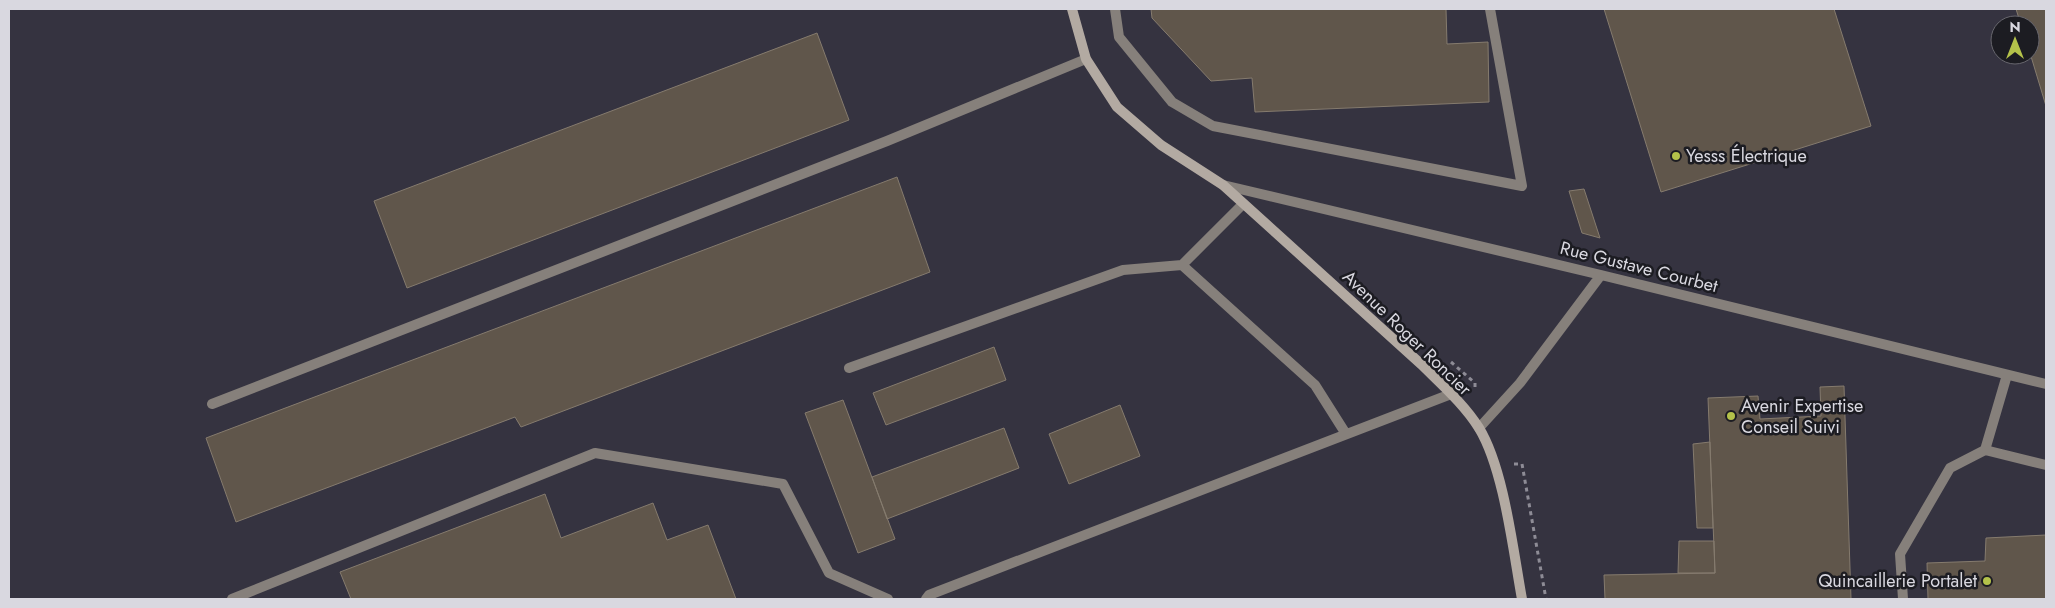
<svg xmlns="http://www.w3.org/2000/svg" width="2055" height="608" font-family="Jost,sans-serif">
<rect width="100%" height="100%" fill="#353340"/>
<path fill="#60564b" stroke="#857b6e" d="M 1151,9 L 1446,9 L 1447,44 L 1488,42 L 1489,102 L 1255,112 L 1252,78 L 1211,81 L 1152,18 Z
M 1604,9 L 1834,9 L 1871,126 L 1661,192 Z
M 2016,9 L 2046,9 L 2046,106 L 2030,53 L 2030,25 L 2021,25 Z
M 817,33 L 849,120 L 407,288 L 374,201 Z
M 897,177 L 930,272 L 521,427 L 515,417 L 236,522 L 206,438 Z
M 1584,189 L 1600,238 L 1582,233 L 1569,191 Z
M 994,347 L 1006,380 L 886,425 L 873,393 Z
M 1844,386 L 1851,599 L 1605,599 L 1604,575 L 1715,573 L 1708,398 L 1758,396 L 1760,419 L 1821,416 L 1820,387 Z
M 843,400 L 895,539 L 858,553 L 805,413 Z
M 1120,405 L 1140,456 L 1069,484 L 1049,434 Z
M 1004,428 L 1019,468 L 887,519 L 872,477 Z
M 1710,442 L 1713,528 L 1697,528 L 1693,444 Z
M 545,494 L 561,538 L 653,503 L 667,540 L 708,525 L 736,599 L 351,599 L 340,572 Z
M 2046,535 L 2046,599 L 1928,599 L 1927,563 L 1985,561 L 1986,538 Z
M 1679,541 L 1714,541 L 1715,573 L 1678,573 Z"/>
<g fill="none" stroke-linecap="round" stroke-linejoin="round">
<path stroke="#8e8c96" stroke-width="3" stroke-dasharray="4 4" stroke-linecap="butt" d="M 1451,362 L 1475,383 L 1475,390
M 1514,464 L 1522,464 L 1546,599"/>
<path stroke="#86807b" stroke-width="10" d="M 1115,9 L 1119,37 L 1172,102 L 1213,126 L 1522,186 L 1490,9
M 1243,204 L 1182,265 L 1315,385 L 1346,434
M 849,368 L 1123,270 L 1182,265
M 212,404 L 887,141 L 1086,59
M 1985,450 L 2007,375
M 232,599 L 595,453 L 783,484 L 829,573 L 888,599
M 926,599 L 929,595 L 1451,394
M 1903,599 L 1900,554 L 1950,468 L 1985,450 L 2046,465"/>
<path stroke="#86807b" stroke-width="10" d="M 1223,185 L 1601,275 L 2046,384
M 1479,428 L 1520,383 L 1601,275"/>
<path stroke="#b3aaa2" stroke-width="10" d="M 1072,9 L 1086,59 L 1117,107 L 1161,145 L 1223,185 L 1422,365 C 1441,384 1464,404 1479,428 C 1504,469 1513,550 1522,599"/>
</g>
<g fill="#b4c24a" stroke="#1c1c22" stroke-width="2">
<circle cx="1676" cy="156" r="5"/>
<circle cx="1731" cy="416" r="5"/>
<circle cx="1987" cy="581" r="5"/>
</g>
<g text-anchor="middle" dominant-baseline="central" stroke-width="5" stroke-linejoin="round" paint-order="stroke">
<g font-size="18" fill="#d9d8e0" stroke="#1c1c22" text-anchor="start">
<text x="1686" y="156">Yesss Électrique</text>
<text x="1741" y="406">Avenir Expertise<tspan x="1741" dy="21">Conseil Suivi</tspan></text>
<text x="1977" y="581" text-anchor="end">Quincaillerie Portalet</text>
</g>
<g font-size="18" fill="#d9d8e0" stroke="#1c1c22">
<text transform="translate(1639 267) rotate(14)">Rue Gustave Courbet</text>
<text transform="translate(1407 333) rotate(44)">Avenue Roger Roncier</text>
</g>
</g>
<rect width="2055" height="608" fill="none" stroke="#d9d8e0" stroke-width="20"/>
<g transform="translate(2015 40)"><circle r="24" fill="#1c1c22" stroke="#68676e"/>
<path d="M0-4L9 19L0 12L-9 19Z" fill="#b4c24a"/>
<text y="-8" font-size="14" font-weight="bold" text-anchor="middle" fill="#d9d8e0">N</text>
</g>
</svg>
